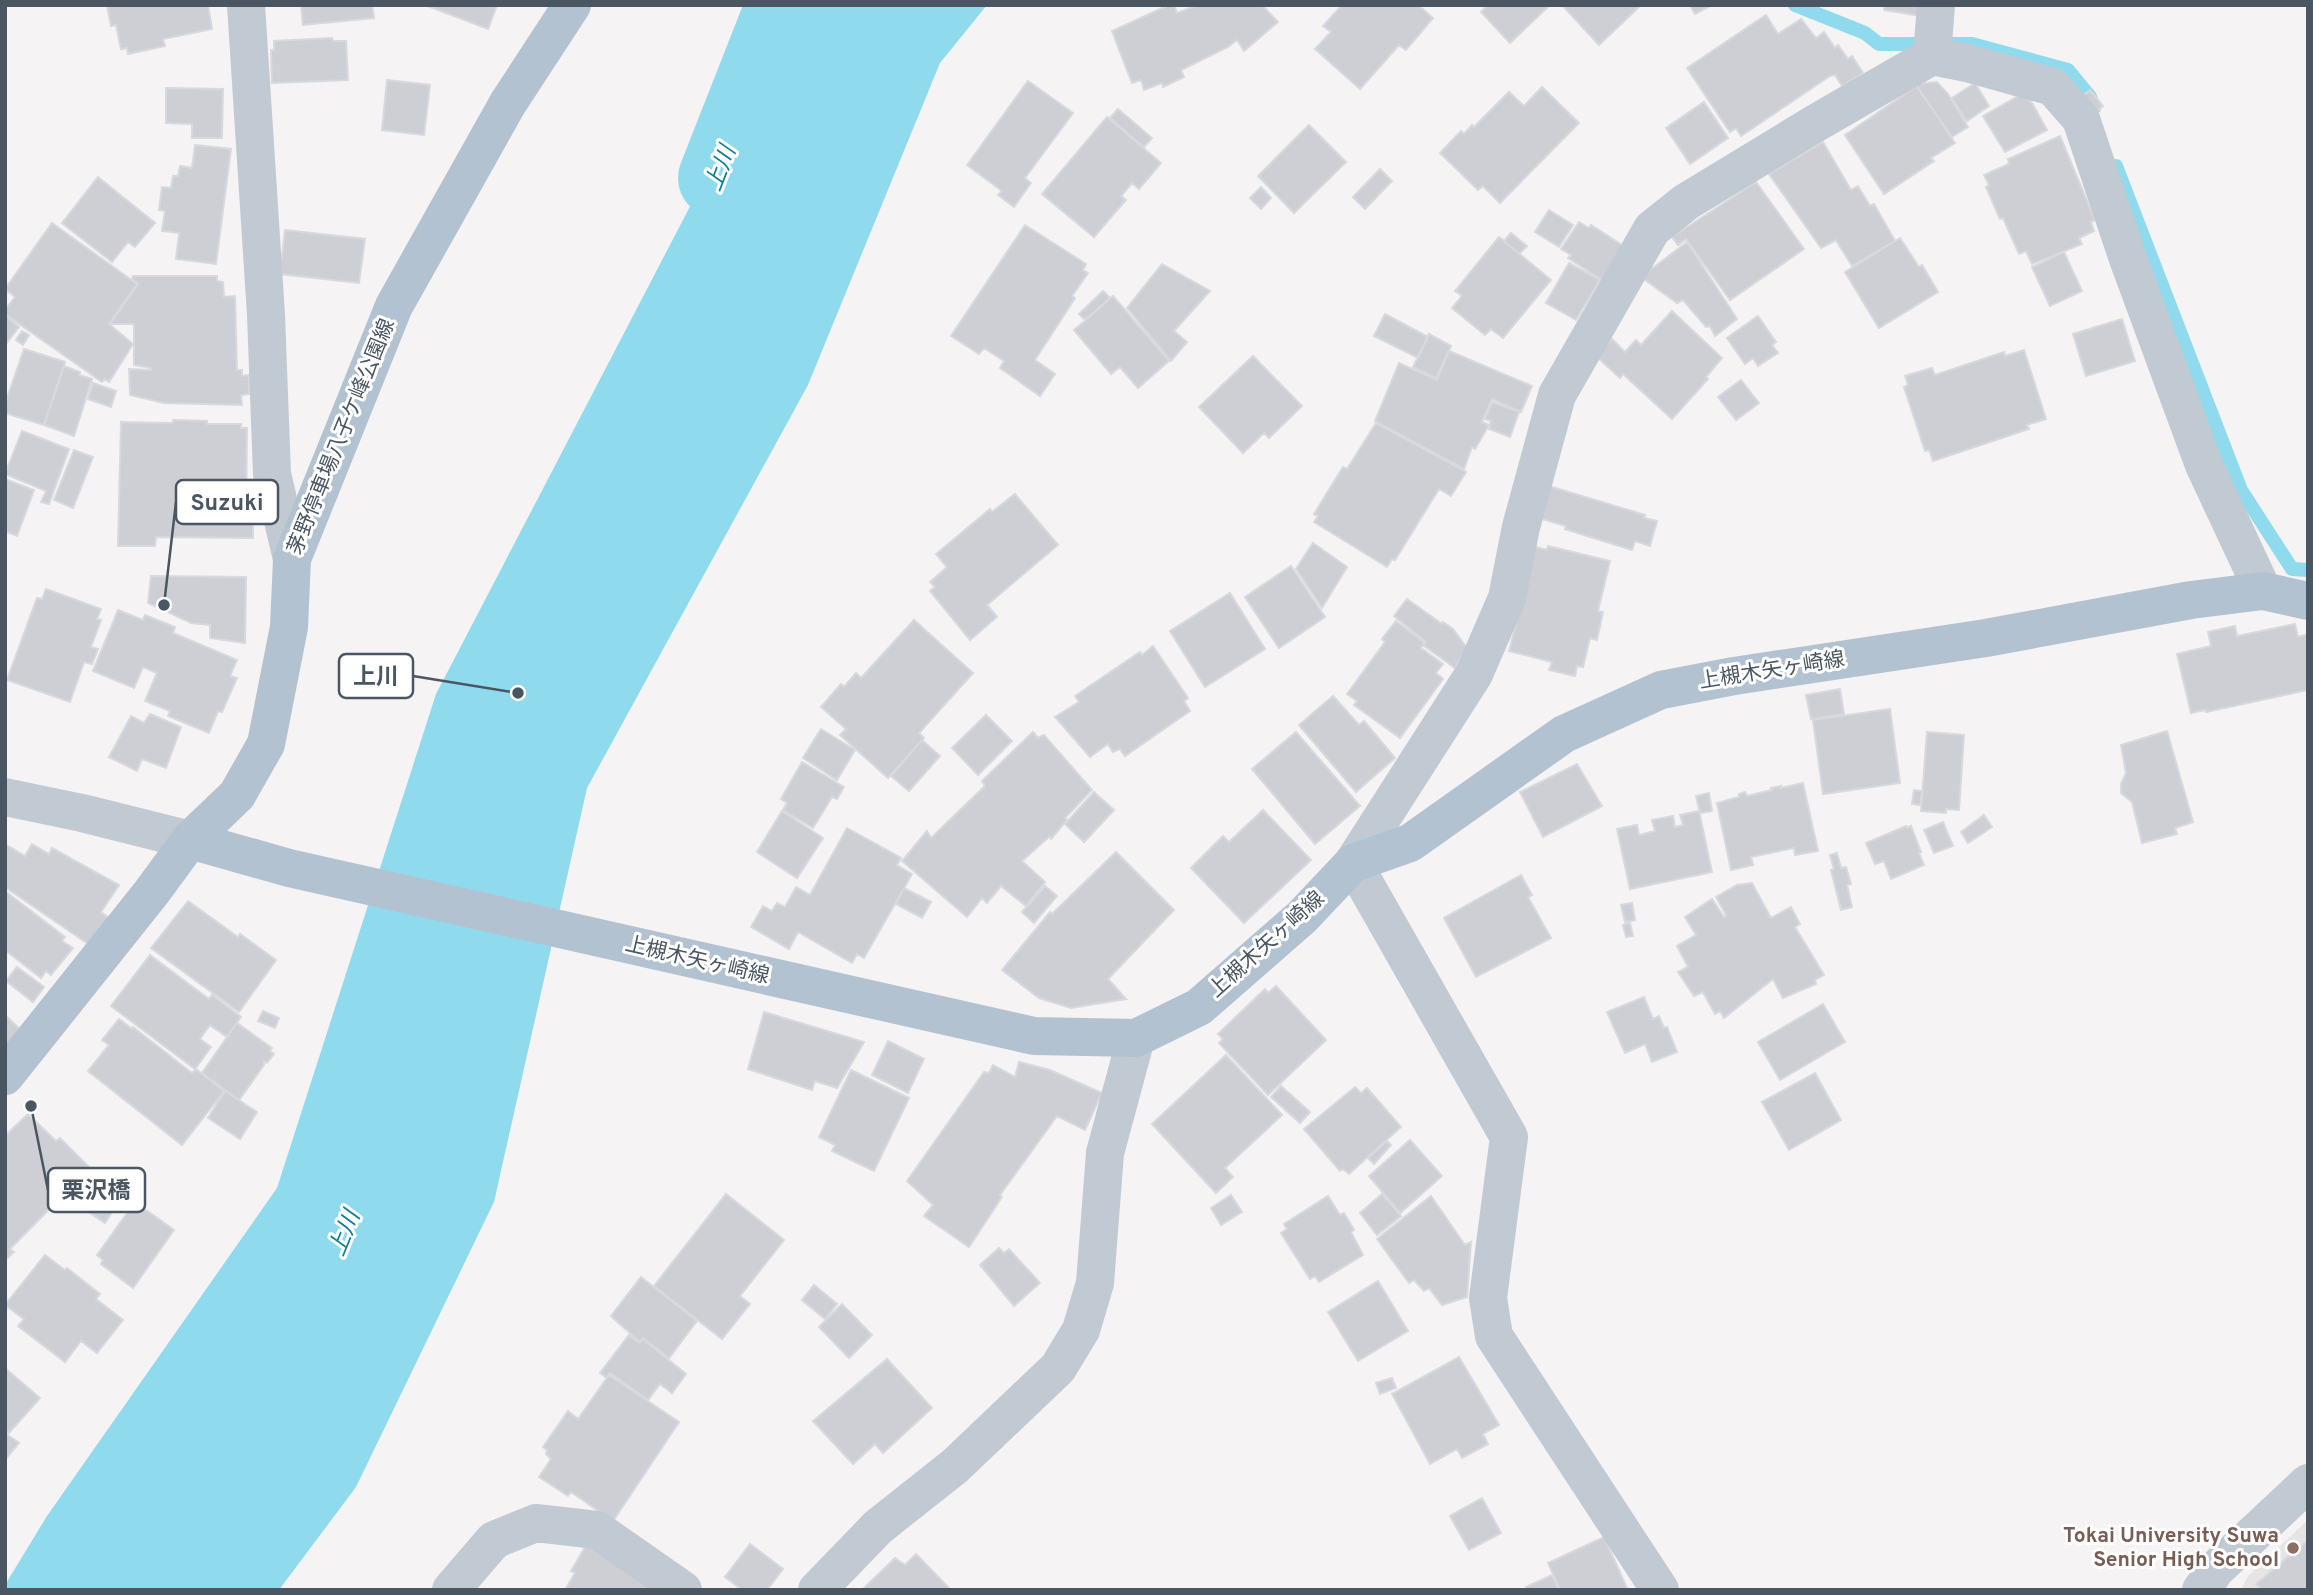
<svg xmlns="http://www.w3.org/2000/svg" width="2313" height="1595" font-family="Overpass,'Noto Sans JP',sans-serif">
<rect width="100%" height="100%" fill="#f5f3f3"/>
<path fill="#e6e4e5" d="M 2308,1520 L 2308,1590 L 2241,1590 L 2248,1576 Z"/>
<path fill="#90daee" d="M 795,5 L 987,5 L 940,63 L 808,385 L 587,788 L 494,1202 L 356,1487 L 279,1590 L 5,1590 L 5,1585 L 47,1516 L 277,1188 L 436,694 Z"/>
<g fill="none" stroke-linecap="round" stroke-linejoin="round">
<path stroke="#90daee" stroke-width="14" d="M 1795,5 L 1865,33 L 1879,44 L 1932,44
M 784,8 L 789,5
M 1952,44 L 1972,44 L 2068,70 L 2090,97 L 2094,108
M 2116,166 L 2241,490 L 2292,569 L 2308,570"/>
<path stroke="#90daee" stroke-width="80" d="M 718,178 L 786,5"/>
</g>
<path fill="#cdcfd5" stroke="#d7d9de" stroke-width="2" d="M 107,5 L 208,5 L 212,29 L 163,39 L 165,46 L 128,54 L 127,48 L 121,49 L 116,25 L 111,26 Z
M 301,5 L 372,5 L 374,18 L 303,25 Z
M 425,5 L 497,5 L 488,29 Z
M 1169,5 L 1174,5 L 1177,13 L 1198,5 L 1262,5 L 1278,22 L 1244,51 L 1237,40 L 1228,47 L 1181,70 L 1184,77 L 1163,87 L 1162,83 L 1144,90 L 1141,80 L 1132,83 L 1112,31 Z
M 1342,5 L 1418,5 L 1433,18 L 1406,50 L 1399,45 L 1360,89 L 1315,49 L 1331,32 L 1323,26 Z
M 1488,5 L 1548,5 L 1549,6 L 1510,43 L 1481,12 Z
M 1562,5 L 1641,5 L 1599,45 Z
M 1690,5 L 1712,5 L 1695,14 Z
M 1885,5 L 1923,5 L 1921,16 L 1884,10 Z
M 1766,15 L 1778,34 L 1801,19 L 1816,38 L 1824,32 L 1835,48 L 1838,45 L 1848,59 L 1852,56 L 1863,73 L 1842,86 L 1835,75 L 1830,76 L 1741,136 L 1736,128 L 1730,132 L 1687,68 Z
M 332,38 L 333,41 L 346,41 L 348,80 L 272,83 L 271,50 L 274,50 L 274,41 Z
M 387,80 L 430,85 L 424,135 L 382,130 Z
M 1028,81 L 1073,113 L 1025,178 L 1031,183 L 1014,207 L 998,195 L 1002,191 L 967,165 Z
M 1937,82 L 1948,94 L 1968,127 L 1952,137 L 1915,84 Z
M 1975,83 L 1989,106 L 1967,121 L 1952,98 Z
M 1917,86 L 1955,143 L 1931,158 L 1934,161 L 1884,194 L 1845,135 Z
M 1542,87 L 1579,123 L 1500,203 L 1483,186 L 1478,190 L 1440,153 L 1461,131 L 1464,134 L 1472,125 L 1474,127 L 1509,92 L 1524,106 Z
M 166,88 L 223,89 L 222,138 L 192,138 L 192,124 L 166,123 Z
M 2090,90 L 2103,106 L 2091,116 L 2078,100 Z
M 2022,94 L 2032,103 L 2047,130 L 2005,152 L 1983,116 Z
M 1704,102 L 1728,138 L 1690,164 L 1666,128 Z
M 1118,109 L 1152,138 L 1144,147 L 1110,118 Z
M 1107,117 L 1161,163 L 1139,189 L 1132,183 L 1121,196 L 1126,200 L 1094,237 L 1042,194 Z
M 1309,125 L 1346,162 L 1294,213 L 1258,176 Z
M 2060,136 L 2095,220 L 2091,222 L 2094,231 L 2079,238 L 2082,244 L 2032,264 L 2026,251 L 2019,254 L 2003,218 L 2000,219 L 1986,187 L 1989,185 L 1984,175 L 2009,164 L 2008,159 Z
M 1823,142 L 1851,190 L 1858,186 L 1870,206 L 1874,204 L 1895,241 L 1852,266 L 1836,240 L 1821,248 L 1769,174 Z
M 195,145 L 231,149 L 216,264 L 176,259 L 179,233 L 162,231 L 165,211 L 159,210 L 162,187 L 171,188 L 173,176 L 178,176 L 180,166 L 192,168 Z
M 1380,169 L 1392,181 L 1365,209 L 1353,197 Z
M 98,177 L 155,223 L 135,247 L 128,242 L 112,262 L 62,223 Z
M 1756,182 L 1804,249 L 1730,300 L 1686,239 L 1678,245 L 1672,237 Z
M 1261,187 L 1271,198 L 1261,209 L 1250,198 Z
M 1549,210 L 1573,225 L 1559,247 L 1535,232 Z
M 1579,222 L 1589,228 L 1591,225 L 1625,247 L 1604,281 L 1568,258 L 1571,255 L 1561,249 Z
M 52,223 L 137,284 L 109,324 L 133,344 L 109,382 L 105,379 L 102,382 L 5,314 L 5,310 L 15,297 L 5,289 Z
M 1025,225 L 1086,264 L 1083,270 L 1088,273 L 1072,296 L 1075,298 L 1035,360 L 1055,374 L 1040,396 L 1000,368 L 1004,361 L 984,348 L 979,354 L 951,336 Z
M 285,230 L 365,239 L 359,283 L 280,274 Z
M 1511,233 L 1527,246 L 1519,254 L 1504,241 Z
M 1499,237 L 1551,280 L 1503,338 L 1491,329 L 1485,335 L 1452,308 L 1462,296 L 1455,291 Z
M 1900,238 L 1919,267 L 1922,265 L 1938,292 L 1879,328 L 1845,272 Z
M 1687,242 L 1737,319 L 1715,336 L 1710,326 L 1706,327 L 1683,300 L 1677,303 L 1641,277 Z
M 2064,252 L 2082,291 L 2050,306 L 2032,267 Z
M 1569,263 L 1600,280 L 1576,320 L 1546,303 Z
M 1162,264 L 1210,291 L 1174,331 L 1187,342 L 1171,361 L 1127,308 Z
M 133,276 L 217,276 L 217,281 L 223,282 L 224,297 L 235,296 L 237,370 L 242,370 L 242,376 L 249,375 L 249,394 L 241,395 L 242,405 L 164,403 L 130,395 L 129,369 L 151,370 L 151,368 L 134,365 L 134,324 L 110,324 L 138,284 L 132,279 Z
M 1103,291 L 1110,298 L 1085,320 L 1079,314 Z
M 1113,296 L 1169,361 L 1138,388 L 1120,367 L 1111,374 L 1074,330 Z
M 1672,311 L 1722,358 L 1706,377 L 1708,379 L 1672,419 L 1623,374 L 1620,378 L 1596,356 L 1612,339 L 1625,352 L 1636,340 L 1641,345 Z
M 1385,314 L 1428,337 L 1418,358 L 1374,336 Z
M 5,315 L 19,327 L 5,345 Z
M 1758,316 L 1776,342 L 1772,345 L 1778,353 L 1758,366 L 1753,358 L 1745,364 L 1727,338 Z
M 2122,319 L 2135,361 L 2086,376 L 2073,334 Z
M 22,331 L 29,335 L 23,345 L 16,340 Z
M 1429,334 L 1451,346 L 1436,378 L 1413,367 Z
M 24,349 L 65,362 L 44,425 L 5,413 L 5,404 Z
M 2024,350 L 2046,419 L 2027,425 L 2029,429 L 1933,461 L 1929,450 L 1925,451 L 1904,387 L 1908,385 L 1905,376 L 1932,368 L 1935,375 L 2004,352 L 2005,356 Z
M 1449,351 L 1532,386 L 1521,412 L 1492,399 L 1482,422 L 1489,425 L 1475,449 L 1472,447 L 1464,469 L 1375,421 L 1399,363 L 1437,380 Z
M 1253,356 L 1302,406 L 1269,438 L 1264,433 L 1243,453 L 1199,407 Z
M 64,366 L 80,372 L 79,375 L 92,379 L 74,436 L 44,425 Z
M 1741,380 L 1759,403 L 1736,420 L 1718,397 Z
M 93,383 L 116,391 L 111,407 L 88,399 Z
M 1492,402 L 1519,412 L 1510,437 L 1489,429 L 1491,421 L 1485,419 Z
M 173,420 L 207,421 L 207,424 L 241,424 L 241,428 L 247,428 L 246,512 L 253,512 L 253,538 L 156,537 L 155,546 L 118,546 L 121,422 L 173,423 Z
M 1376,423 L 1466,472 L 1451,496 L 1439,489 L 1395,560 L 1392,559 L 1387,567 L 1314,522 L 1318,516 L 1314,514 L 1343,467 L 1347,469 Z
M 22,431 L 69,449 L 49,504 L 41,502 L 46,491 L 5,474 Z
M 74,450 L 93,457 L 73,508 L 54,500 Z
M 5,479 L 34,490 L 17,536 L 5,531 Z
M 1549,486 L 1645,515 L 1644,518 L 1657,521 L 1650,546 L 1635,541 L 1632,550 L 1565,529 L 1566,526 L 1539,518 Z
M 1015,494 L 1058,545 L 987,605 L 997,617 L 970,640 L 930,591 L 935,587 L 930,582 L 947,567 L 936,554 L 990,509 L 992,512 Z
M 1313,543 L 1347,567 L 1322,608 L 1296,569 Z
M 1548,546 L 1610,561 L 1598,611 L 1603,612 L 1597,640 L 1590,638 L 1583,667 L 1577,666 L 1575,676 L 1549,670 L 1552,662 L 1509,651 L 1536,547 L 1547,550 Z
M 1291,566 L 1325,617 L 1279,648 L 1245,597 Z
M 151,576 L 246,577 L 245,643 L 210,638 L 210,625 L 191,623 L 148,603 Z
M 46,589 L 101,609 L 97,619 L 101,620 L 91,647 L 98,649 L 92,664 L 84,662 L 70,702 L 7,680 L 37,598 L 42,599 Z
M 1230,593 L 1265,649 L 1205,687 L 1170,631 Z
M 1407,599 L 1442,624 L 1443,622 L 1453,629 L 1467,648 L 1455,668 L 1423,645 L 1426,642 L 1394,616 Z
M 118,610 L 143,620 L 145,615 L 175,627 L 173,633 L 237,660 L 230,676 L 237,678 L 222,712 L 218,711 L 209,733 L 168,716 L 170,711 L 145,701 L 157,673 L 143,667 L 134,688 L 93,671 Z
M 914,620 L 973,673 L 919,733 L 924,738 L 888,778 L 840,735 L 846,729 L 821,707 L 841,684 L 844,687 L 856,673 L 861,678 Z
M 1396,621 L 1425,643 L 1421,648 L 1443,664 L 1436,673 L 1443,679 L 1400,738 L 1354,705 L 1357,701 L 1347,694 L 1385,642 L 1382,639 Z
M 2295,624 L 2298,637 L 2308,634 L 2308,690 L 2206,712 L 2205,710 L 2191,713 L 2177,654 L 2211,646 L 2208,632 L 2235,626 L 2237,636 Z
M 1153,646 L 1188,698 L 1184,701 L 1190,711 L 1125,756 L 1120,749 L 1113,752 L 1108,744 L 1090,757 L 1055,717 L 1079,702 L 1075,696 L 1140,652 L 1142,655 Z
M 1840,689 L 1844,714 L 1811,719 L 1806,695 Z
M 1333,696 L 1359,725 L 1364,721 L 1395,758 L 1356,792 L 1299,725 Z
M 1890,709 L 1900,783 L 1823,794 L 1813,720 Z
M 150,714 L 181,727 L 166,768 L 142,759 L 137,771 L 109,757 L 131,716 L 144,723 Z
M 986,715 L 1012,741 L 978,775 L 952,748 Z
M 821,729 L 855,750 L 837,780 L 803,758 Z
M 2167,731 L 2193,822 L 2175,828 L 2177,834 L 2142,843 L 2132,802 L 2121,793 L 2121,784 L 2126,773 L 2121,745 Z
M 1033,732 L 1038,738 L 1044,735 L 1092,790 L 1065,818 L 1067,820 L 1051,839 L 1050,836 L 1022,861 L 1045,882 L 1026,906 L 1001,886 L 987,903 L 982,898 L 967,917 L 902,861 L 927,831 L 931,838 L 985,786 L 982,781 Z
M 1296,732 L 1360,806 L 1315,844 L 1252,769 Z
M 1927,732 L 1964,735 L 1959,810 L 1946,809 L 1946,813 L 1921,811 Z
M 922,740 L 940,756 L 909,791 L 891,776 Z
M 802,762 L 844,787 L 837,799 L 832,797 L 813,828 L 783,810 L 787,803 L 781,799 Z
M 1577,764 L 1602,806 L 1543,837 L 1520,792 Z
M 1803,783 L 1818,851 L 1795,855 L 1794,848 L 1751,857 L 1753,865 L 1731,870 L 1717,803 L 1739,797 L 1739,794 L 1745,792 L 1747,796 L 1772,790 L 1771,788 L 1781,786 L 1781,788 Z
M 1914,790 L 1922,791 L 1920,805 L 1912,804 Z
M 1094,792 L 1114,810 L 1084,842 L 1065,824 Z
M 1709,793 L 1712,811 L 1700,813 L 1696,796 Z
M 1263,810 L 1311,860 L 1244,923 L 1191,868 L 1223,836 L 1229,842 Z
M 782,811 L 823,838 L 797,878 L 757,852 Z
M 1699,811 L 1712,872 L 1630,889 L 1617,829 L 1637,825 L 1639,835 L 1655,831 L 1652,820 L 1673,816 L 1675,827 L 1683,825 L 1680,815 Z
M 1984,815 L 1992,827 L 1968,843 L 1961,832 Z
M 1943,822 L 1953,846 L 1934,853 L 1924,830 Z
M 1906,826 L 1907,828 L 1911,826 L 1921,852 L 1919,853 L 1924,865 L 1891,879 L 1884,861 L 1875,864 L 1866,843 Z
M 847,828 L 901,858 L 897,865 L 912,874 L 864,958 L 857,954 L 852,963 L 798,932 L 789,949 L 751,927 L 763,906 L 772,911 L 777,903 L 785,907 L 796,887 L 810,895 Z
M 5,844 L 25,856 L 32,844 L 49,854 L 52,848 L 119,885 L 101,912 L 109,918 L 88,944 L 5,887 Z
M 1116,852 L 1174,910 L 1108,979 L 1126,999 L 1071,1008 L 1039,998 L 1002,970 L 1050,912 L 1052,914 Z
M 1837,853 L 1841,868 L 1846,867 L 1851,884 L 1847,885 L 1852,907 L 1841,910 L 1831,870 L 1834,869 L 1830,855 Z
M 1521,875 L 1532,895 L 1528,897 L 1551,938 L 1476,977 L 1444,918 Z
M 1752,883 L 1771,918 L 1791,907 L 1800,924 L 1795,927 L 1824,975 L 1815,980 L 1816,984 L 1783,998 L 1773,979 L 1724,1018 L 1720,1011 L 1715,1014 L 1703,992 L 1694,996 L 1678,972 L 1688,967 L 1677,946 L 1696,935 L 1685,917 L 1712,899 L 1724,917 L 1726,915 L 1716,897 L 1737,885 Z
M 1045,886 L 1057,896 L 1034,923 L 1022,912 Z
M 904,888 L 931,902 L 922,918 L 896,904 Z
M 5,891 L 65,937 L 62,941 L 73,948 L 51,975 L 46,971 L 41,978 L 5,950 Z
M 188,901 L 238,937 L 240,934 L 276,960 L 239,1012 L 151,948 Z
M 1632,903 L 1635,920 L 1625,922 L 1621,905 Z
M 1630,923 L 1633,936 L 1626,937 L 1623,925 Z
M 150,955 L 209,999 L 212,995 L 241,1017 L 227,1037 L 210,1025 L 200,1039 L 211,1047 L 195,1069 L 111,1006 Z
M 17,967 L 44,987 L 33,1002 L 6,981 Z
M 1276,986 L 1326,1040 L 1268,1095 L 1219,1043 L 1223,1039 L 1218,1034 L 1265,989 L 1268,993 Z
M 1644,997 L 1653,1019 L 1659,1016 L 1664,1028 L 1667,1027 L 1677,1052 L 1652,1062 L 1645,1044 L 1625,1053 L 1607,1012 Z
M 1823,1004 L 1845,1042 L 1780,1080 L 1758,1042 Z
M 263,1011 L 279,1018 L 275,1028 L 258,1021 Z
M 764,1012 L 864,1042 L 837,1088 L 815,1081 L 812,1090 L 748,1069 Z
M 5,1015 L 21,1030 L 5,1047 Z
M 119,1019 L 132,1029 L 133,1027 L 192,1073 L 196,1069 L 224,1091 L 182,1145 L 88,1071 L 109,1045 L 102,1040 Z
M 237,1023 L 272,1048 L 270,1051 L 274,1054 L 267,1063 L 264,1061 L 264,1065 L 239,1100 L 202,1073 Z
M 888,1041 L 924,1059 L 908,1093 L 872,1075 Z
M 1226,1055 L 1282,1115 L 1225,1168 L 1233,1177 L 1216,1193 L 1152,1124 Z
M 1019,1062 L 1050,1070 L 1102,1093 L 1085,1130 L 1057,1116 L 1000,1195 L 1002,1197 L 969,1247 L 924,1216 L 933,1205 L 907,1181 L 984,1072 L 989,1073 L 993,1065 L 1015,1077 Z
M 851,1070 L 909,1098 L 874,1171 L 832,1151 L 835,1145 L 819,1137 Z
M 1815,1073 L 1841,1120 L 1789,1150 L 1762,1102 Z
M 1281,1086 L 1310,1112 L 1300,1123 L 1271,1097 Z
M 1355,1087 L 1361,1093 L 1367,1088 L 1401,1127 L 1349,1174 L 1343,1169 L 1340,1171 L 1304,1129 Z
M 225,1091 L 257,1112 L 240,1139 L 208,1118 Z
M 28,1114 L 56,1141 L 60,1138 L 90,1168 L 10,1249 L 14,1252 L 5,1260 L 5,1136 Z
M 1410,1140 L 1442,1176 L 1400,1213 L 1369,1176 Z
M 1387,1141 L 1391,1145 L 1374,1164 L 1368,1158 Z
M 98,1194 L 116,1206 L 105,1223 L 87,1211 Z
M 726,1194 L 784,1240 L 740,1296 L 750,1304 L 722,1339 L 654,1286 Z
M 1382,1194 L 1401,1216 L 1377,1235 L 1360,1213 Z
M 1231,1195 L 1242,1212 L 1221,1225 L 1211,1208 Z
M 1328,1196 L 1340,1215 L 1344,1213 L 1354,1230 L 1351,1232 L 1363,1255 L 1319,1282 L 1315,1276 L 1310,1279 L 1281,1233 L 1287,1229 L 1284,1224 Z
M 1431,1196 L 1465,1245 L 1471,1242 L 1467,1297 L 1442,1305 L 1429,1288 L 1424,1291 L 1414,1280 L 1409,1283 L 1377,1239 Z
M 135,1202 L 174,1230 L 133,1288 L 101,1264 L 103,1260 L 97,1255 Z
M 999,1248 L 1004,1253 L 1009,1249 L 1040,1283 L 1014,1306 L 980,1265 Z
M 45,1255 L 65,1270 L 67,1268 L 100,1294 L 96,1299 L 123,1320 L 97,1353 L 81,1341 L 65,1362 L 18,1326 L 24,1319 L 5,1305 Z
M 641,1277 L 697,1321 L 669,1358 L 643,1338 L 640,1342 L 611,1316 Z
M 1378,1281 L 1408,1331 L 1358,1361 L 1328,1312 Z
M 814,1285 L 837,1304 L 825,1319 L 802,1300 Z
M 842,1304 L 872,1335 L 849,1358 L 819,1327 Z
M 629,1335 L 639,1343 L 643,1339 L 686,1374 L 672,1393 L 660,1384 L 648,1400 L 610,1373 L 607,1378 L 600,1373 Z
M 1459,1357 L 1499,1425 L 1483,1434 L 1488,1444 L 1462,1458 L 1457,1449 L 1430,1464 L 1392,1394 Z
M 887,1359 L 932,1408 L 883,1453 L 875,1444 L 853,1464 L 813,1421 Z
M 5,1368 L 40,1398 L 9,1433 L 5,1430 Z
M 609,1375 L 679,1422 L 613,1521 L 571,1492 L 568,1496 L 539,1477 L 551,1459 L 546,1454 L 547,1450 L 543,1447 L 568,1411 L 578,1419 Z
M 1392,1378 L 1396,1388 L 1380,1394 L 1376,1383 Z
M 5,1433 L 19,1443 L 5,1460 Z
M 1482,1498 L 1501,1533 L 1469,1550 L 1450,1516 Z
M 1604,1537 L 1627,1588 L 1622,1590 L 1560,1590 L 1548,1563 Z
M 2308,1540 L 2308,1590 L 2262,1590 L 2256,1584 Z
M 588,1542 L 670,1590 L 565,1590 L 575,1573 L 571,1571 Z
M 750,1544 L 783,1569 L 767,1590 L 742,1590 L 725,1577 Z
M 916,1554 L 951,1590 L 862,1590 L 895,1558 L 905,1565 Z
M 1552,1575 L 1559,1590 L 1528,1590 L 1526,1587 Z"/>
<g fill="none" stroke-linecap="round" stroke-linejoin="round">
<path stroke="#c1cad2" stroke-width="38" d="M 246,5 L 266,315 L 272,474 L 292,559
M 1932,56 L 1936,5
M 5,797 L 82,813 L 190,840
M 451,1590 L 494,1540 L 536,1523 L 597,1530 L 683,1590
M 817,1590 L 878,1527 L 955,1466 L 1058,1368 L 1081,1330 L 1095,1283 L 1105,1153 L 1136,1038
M 1660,1590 L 1494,1336 L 1488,1298 L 1509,1137 L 1353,863 L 1474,674 L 1507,598 L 1521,527 L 1557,395 L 1652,229 L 1686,202 L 1816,123 L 1932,56 L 1967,63 L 2053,87 L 2081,119 L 2128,259 L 2204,465 L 2263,591
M 2201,1590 L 2216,1569 L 2308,1483"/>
<path stroke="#b3c2d1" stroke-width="38" d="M 190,840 L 289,868 L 1034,1036 L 1136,1038 L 1199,1007 L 1302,917 L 1353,863 L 1410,843 L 1564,734 L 1661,690 L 1734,676 L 1986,638 L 2191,600 L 2263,591 L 2308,601
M 5,1076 L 151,893 L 190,840 L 237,795 L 266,744 L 289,627 L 292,559 L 394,306 L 508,103 L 572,5"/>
</g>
<circle fill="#8d6e63" stroke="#fff" stroke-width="2.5" cx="2293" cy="1548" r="7"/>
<g text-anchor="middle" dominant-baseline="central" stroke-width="6" stroke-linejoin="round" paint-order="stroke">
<g font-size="21" fill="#4a5661" stroke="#fff">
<text transform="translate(342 437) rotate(-68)">茅野停車場八子ケ峰公園線</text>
<text transform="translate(1772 671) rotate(-9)">上槻木矢ヶ崎線</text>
<text transform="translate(1267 945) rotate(-42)">上槻木矢ヶ崎線</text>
<text transform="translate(697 961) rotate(13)">上槻木矢ヶ崎線</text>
</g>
<g font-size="21" font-weight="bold" fill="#785e54" stroke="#fff" text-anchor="end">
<text x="2279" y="1536">Tokai University Suwa<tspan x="2279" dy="24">Senior High School</tspan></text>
</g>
<g font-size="23" font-style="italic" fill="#0c7c9b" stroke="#fff">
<text transform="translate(722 169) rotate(-69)">上川</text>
<text transform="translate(346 1234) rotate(-68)">上川</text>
</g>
</g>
<path fill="none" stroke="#4a5661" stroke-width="2.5" d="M164 605L176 502M518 693L413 676M31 1106L48 1190"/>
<g fill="#4a5661" stroke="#fff" stroke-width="2.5">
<circle cx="164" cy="605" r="7"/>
<circle cx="518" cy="693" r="7"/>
<circle cx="31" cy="1106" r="7"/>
</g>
<g fill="#fff" stroke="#4a5661" stroke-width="2.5">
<rect x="176" y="480" width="102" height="44" rx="7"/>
<rect x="339" y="654" width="74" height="44" rx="7"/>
<rect x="48" y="1168" width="97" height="44" rx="7"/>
</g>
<g font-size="23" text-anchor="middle" font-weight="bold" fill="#4a5661">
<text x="227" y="510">Suzuki</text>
<text x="376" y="684">上川</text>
<text x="96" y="1198">栗沢橋</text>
</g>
<rect width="2313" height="1595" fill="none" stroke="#4a5661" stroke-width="14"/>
</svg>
